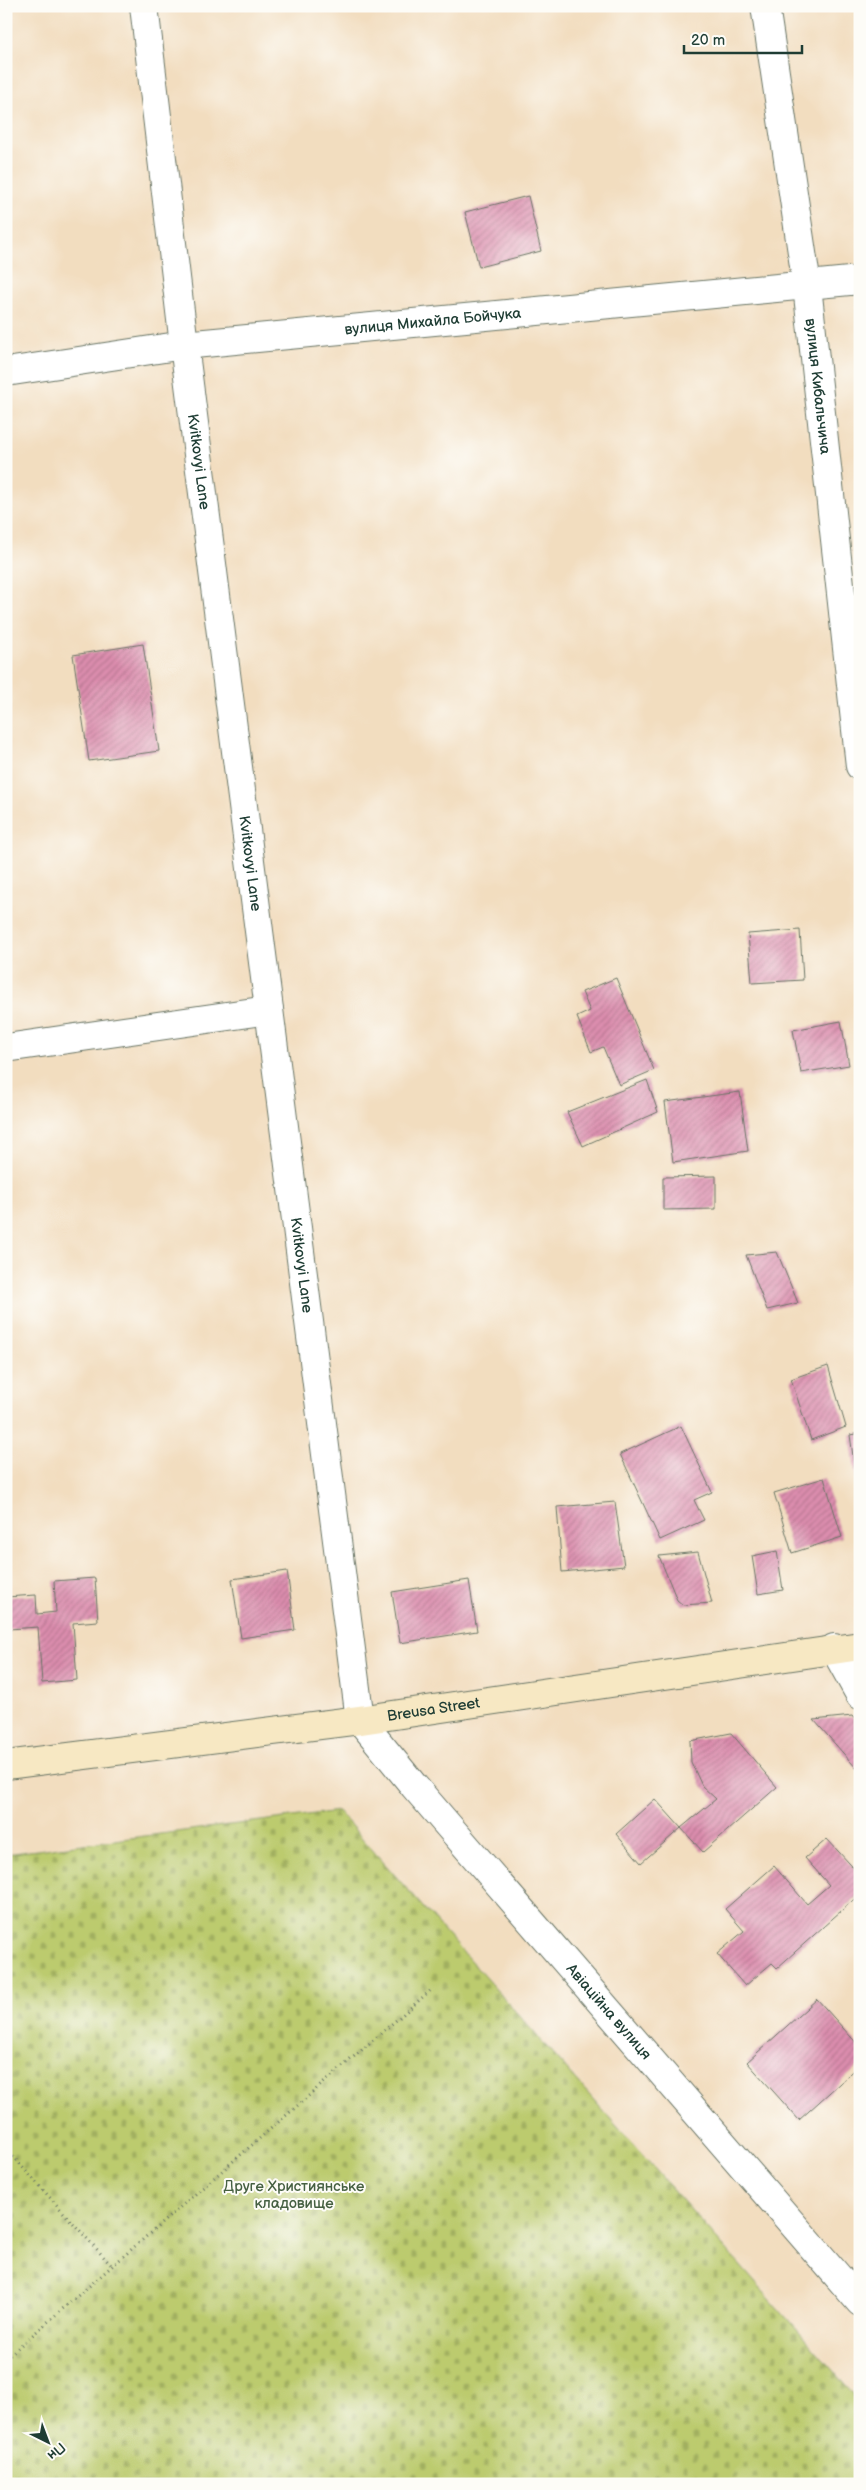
<svg xmlns="http://www.w3.org/2000/svg" width="866" height="2490" font-family="'Balsamiq Sans',sans-serif">
<defs>
<pattern id="cemetery-stones" width="16" height="16" patternUnits="userSpaceOnUse" patternTransform="scale(1.25)"><rect width="16" height="16" fill="#bccb6e"/><path d="M2 7V4a2 2 0 0 1 4 0v3zM10 15v-3a2 2 0 0 1 4 0v3z" fill="#a1af60"/></pattern>
<pattern id="building-hatch" width="6" height="6" patternUnits="userSpaceOnUse" patternTransform="scale(1.25)"><rect width="6" height="6" fill="#dc8dae"/><path d="M-1 1l2-2M0 6l6-6M5 7l2-2" fill="none" stroke="#b2748e"/></pattern>
</defs>
<rect width="100%" height="100%" fill="#fdfcf7"/>
<filter id="ink" filterUnits="userSpaceOnUse"><feTurbulence type="fractalNoise" baseFrequency=".02" numOctaves="2"/><feDisplacementMap in="SourceGraphic" scale="10" xChannelSelector="R" yChannelSelector="G"/><feConvolveMatrix kernelMatrix="1 2 1 2 8 2 1 2 1" color-interpolation-filters="sRGB"/></filter>
<filter id="wash" filterUnits="userSpaceOnUse"><feTurbulence type="fractalNoise" baseFrequency=".0096" numOctaves="4" result="noise"/><feDisplacementMap in="SourceGraphic" scale="20" xChannelSelector="R" yChannelSelector="G"/><feGaussianBlur stdDeviation="1.12" result="paint"/><feColorMatrix in="noise" values="0 0 0 0 0 0 0 0 0 0 0 0 0 0 0 0 0 1.4 0 .05"/><feComposite in="paint" operator="in"/></filter>
<g filter="url(#wash)">
<rect width="100%" height="100%" fill="#f2ddbf"/>
<path fill="url(#cemetery-stones)" stroke="#6e8451" d="M 338,1811 L 860,2401 L 860,2484 L 6,2484 L 6,1854 Z"/>
<g id="blocks">
<path fill="url(#building-hatch)" d="M 528,196 L 541,251 L 479,267 L 465,212 Z
M 143,644 L 159,751 L 89,761 L 73,655 Z
M 800,930 L 803,980 L 752,983 L 748,934 Z
M 616,978 L 654,1070 L 619,1085 L 603,1047 L 591,1052 L 577,1017 L 590,1011 L 582,992 Z
M 841,1021 L 849,1065 L 801,1073 L 793,1030 Z
M 647,1080 L 658,1112 L 583,1146 L 567,1112 Z
M 740,1092 L 748,1151 L 673,1162 L 665,1102 Z
M 716,1176 L 716,1209 L 663,1210 L 663,1177 Z
M 777,1252 L 798,1303 L 767,1310 L 746,1255 Z
M 828,1366 L 846,1427 L 811,1440 L 791,1379 Z
M 681,1426 L 712,1492 L 694,1500 L 704,1520 L 660,1540 L 620,1454 Z
M 860,1433 L 860,1499 L 859,1499 L 850,1435 Z
M 824,1478 L 842,1537 L 792,1553 L 774,1493 Z
M 615,1502 L 624,1566 L 562,1572 L 557,1507 Z
M 777,1551 L 783,1590 L 758,1594 L 752,1556 Z
M 698,1552 L 712,1603 L 683,1605 L 677,1600 L 659,1556 Z
M 287,1571 L 295,1630 L 241,1638 L 232,1579 Z
M 95,1578 L 98,1621 L 73,1623 L 77,1680 L 42,1683 L 38,1627 L 9,1629 L 9,1643 L 6,1643 L 6,1597 L 36,1595 L 37,1614 L 56,1612 L 54,1581 Z
M 469,1580 L 477,1631 L 400,1643 L 392,1592 Z
M 852,1716 L 860,1726 L 860,1767 L 857,1769 L 814,1720 Z
M 731,1733 L 777,1787 L 703,1852 L 681,1828 L 716,1799 L 702,1786 L 691,1762 L 690,1741 Z
M 655,1799 L 681,1828 L 641,1863 L 616,1834 Z
M 827,1839 L 860,1875 L 860,1894 L 777,1968 L 772,1963 L 745,1986 L 717,1954 L 744,1931 L 725,1909 L 774,1866 L 807,1904 L 829,1885 L 805,1858 Z
M 817,1999 L 860,2047 L 860,2065 L 799,2120 L 747,2062 Z"/>
</g>
</g>
<g filter="url(#ink)">
<use href="#blocks" fill-opacity="0" stroke="#697565" stroke-width="1"/>
<g fill="none" stroke-linecap="round" stroke-linejoin="round">
<g stroke="#697565" stroke-width="30">
<g id="street">
<path id="s1" d="M 144,6 L 184,345 L 360,1720 L 414,1786 L 860,2302"/>
<path id="s2" d="M 765,6 L 807,286 L 860,766"/>
<path id="s3" d="M 6,372 L 184,345 L 860,280"/>
<path d="M 6,1048 L 269,1010"/>
<path d="M 834,1648 L 860,1695"/>
</g>
</g>
<g stroke="#697565" stroke-width="30">
<g id="secondary">
<path id="s4" d="M 6,1765 L 360,1720 L 860,1646"/>
</g>
</g>
<path stroke="#697565" stroke-width="3" stroke-dasharray="1 4" stroke-linecap="butt" d="M 6,2149 L 112,2266
M 6,2358 L 431,1990"/>
<use href="#street" stroke="#fff" stroke-width="28"/>
<use href="#secondary" stroke="#f7e8c3" stroke-width="28"/>
</g>
</g>
<g text-anchor="middle" dominant-baseline="central" stroke-width="4" stroke-linejoin="round" paint-order="stroke">
<g font-size="15" fill="#1f3d34" stroke="#fdfcf7">
<text stroke="none"><textPath href="#s3" startOffset="430">вулиця Михайла Бойчука</textPath></text>
<text stroke="none"><textPath href="#s2" startOffset="384">вулиця Кибальчича</textPath></text>
<text stroke="none"><textPath href="#s1" startOffset="459">Kvitkovyi Lane</textPath></text>
<text stroke="none"><textPath href="#s1" startOffset="864">Kvitkovyi Lane</textPath></text>
<text stroke="none"><textPath href="#s1" startOffset="1269">Kvitkovyi Lane</textPath></text>
<text stroke="none"><textPath href="#s4" startOffset="431">Breusa Street</textPath></text>
<text stroke="none"><textPath href="#s1" startOffset="2111">Авіаційна вулиця</textPath></text>
</g>
<g font-size="15" fill="#466042" stroke="#fdfcf7">
<text x="294" y="2186">Друге Християнське<tspan x="294" dy="17">кладовище</tspan></text>
</g>
</g>
<rect width="866" height="2490" fill="none" stroke="#fdfcf7" stroke-width="25"/>
<g transform="translate(48 2442) rotate(138)" stroke="#fdfcf7" stroke-width="4" paint-order="stroke">
<path d="M0-4L9 19L0 12L-9 19Z" fill="#1f3d34"/>
<text y="-8" font-size="14" font-weight="bold" text-anchor="middle" fill="#1f3d34">Пн</text>
</g>
<path d="M684 45v8h118v-8" fill="none" stroke="#1f3d34" stroke-width="2.5"/>
<text x="691" y="45" font-size="15" fill="#1f3d34" stroke="#fdfcf7" stroke-width="4" paint-order="stroke">20 m</text>
</svg>
